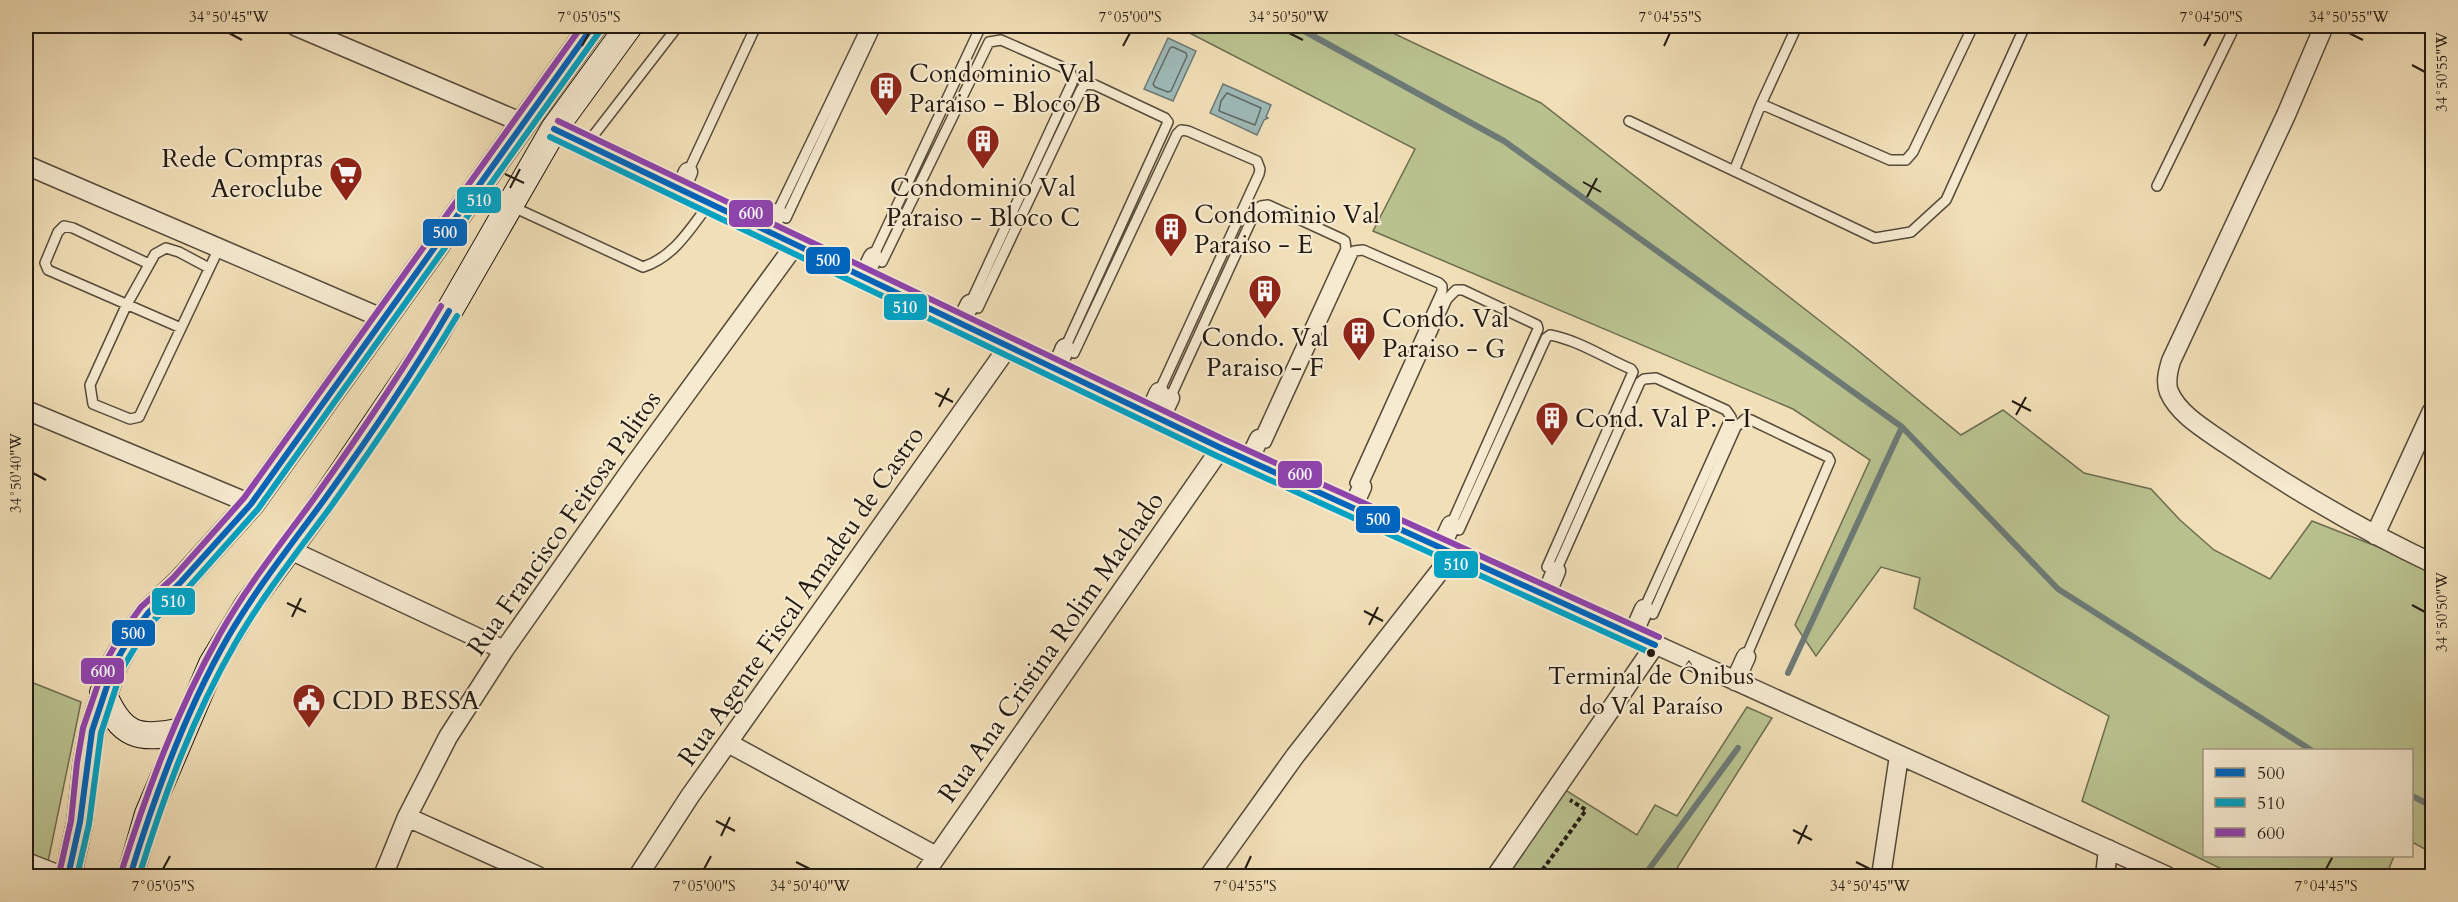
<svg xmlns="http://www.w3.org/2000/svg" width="2458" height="902" font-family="Cardo,serif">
<rect width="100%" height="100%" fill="#f1dfb7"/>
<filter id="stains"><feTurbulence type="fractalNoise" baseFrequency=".00333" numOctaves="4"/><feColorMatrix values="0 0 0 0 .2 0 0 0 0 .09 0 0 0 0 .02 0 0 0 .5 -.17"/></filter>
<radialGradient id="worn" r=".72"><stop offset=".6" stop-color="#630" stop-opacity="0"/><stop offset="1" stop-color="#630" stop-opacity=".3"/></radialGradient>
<path fill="#b9c28f" stroke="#6e6e50" stroke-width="1.5" d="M 1176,26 L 1378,26 L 1541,103 L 1856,349 L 1961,435 L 2003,410 L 2084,473 L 2151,489 L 2180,520 L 2214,550 L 2270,579 L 2312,521 L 2432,568 L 2432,853 L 2412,842 L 2412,750 L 2204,750 L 2204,856 L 2394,856 L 2386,876 L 2236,876 L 2082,801 L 2109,716 L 1914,608 L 1920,578 L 1881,567 L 1816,656 L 1795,625 L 1870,460 L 1793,409 L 1373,231 L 1415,149 Z
M 26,680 L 81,702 L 48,862 L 26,851 Z
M 1747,707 L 1772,718 L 1672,876 L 1496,876 L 1559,786 L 1637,835 L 1655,805 L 1677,816 Z"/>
<path fill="#9ebab8" stroke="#6d7a76" stroke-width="1.5" d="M 1168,38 L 1196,51 L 1173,101 L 1144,89 Z
M 1223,84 L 1271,105 L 1266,117 L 1268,118 L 1264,120 L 1257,135 L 1210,113 Z"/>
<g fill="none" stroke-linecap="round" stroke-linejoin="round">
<path stroke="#606a65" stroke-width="1.5" d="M 1173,47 L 1186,53 L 1187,56 L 1171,91 L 1168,92 L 1155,87 L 1153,84 L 1170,48 Z
M 1227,93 L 1261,108 L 1255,125 L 1219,111 L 1221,101 Z"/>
<path stroke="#6d7a76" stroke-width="6" d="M 1295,26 L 1504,141 L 1902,427 L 2058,589 L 2311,750
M 1788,673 L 1902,427
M 2412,796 L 2432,806
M 1644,876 L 1738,748"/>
<g stroke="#564b3b" stroke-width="12">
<path id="lane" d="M 1761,104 L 1890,160 L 1906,160 L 1913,152 L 1973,26
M 1629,121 L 1875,238 L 1911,232 L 1946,200 L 2025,26
M 586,145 L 678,26
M 1734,171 L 1761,104 L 1797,26
M 688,172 L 756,26
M 2157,186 L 2235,26
M 511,206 L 643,267 C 674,257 690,229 709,204
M 777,213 L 867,26
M 786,218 L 876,26
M 873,257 L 981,26
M 882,262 L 989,42 L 1001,40 L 1069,70 L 1073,78 L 1072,83 L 970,304
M 149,264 L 73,228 L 64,226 L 58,232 L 45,263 L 48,270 L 181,328
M 209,268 L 179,252 L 166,248 L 155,254 L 126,306 L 90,385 L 93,404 L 130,419 L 139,417 L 219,248
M 978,308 L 1081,90 L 1085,84 L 1095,85 L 1165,118 L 1168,122 L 1065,348
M 1074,353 L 1177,134 L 1181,130 L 1188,131 L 1257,161 L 1260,169 L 1259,174 L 1159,392
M 1170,398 L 1256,210 L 1261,206 L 1268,205 L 1342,239 L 1345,241 L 1346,249 L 1259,439
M 1266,443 L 1354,251 L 1363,250 L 1439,283 L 1442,286 L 1442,291 L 1355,483
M 1362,487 L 1447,299 L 1456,290 L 1463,290 L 1537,325 L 1538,329 L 1451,525
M 1459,530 L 1546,338 L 1550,335 C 1578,340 1605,358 1631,369 L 1633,372 L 1547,567
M 1556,571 L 1640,382 L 1644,379 L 1656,378 L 1726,410 L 1731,417 L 1644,609
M 1653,614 L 1736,427 L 1745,419 L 1751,420 L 1828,457 L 1830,461 L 1746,657"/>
</g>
<g stroke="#564b3b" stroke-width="21">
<path id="street" d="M 295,26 L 523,123
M 2324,26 L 2286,115 L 2171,361 C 2168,371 2165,382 2169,392 C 2179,415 2206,430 2226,444 C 2292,489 2360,529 2432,563
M 554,129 L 1221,448 L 2167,876
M 26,165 L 384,319
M 680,190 L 688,172
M 768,232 L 777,213
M 863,278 L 873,257
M 960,324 L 970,304
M 1056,369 L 1065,348
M 26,410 L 251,504
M 1149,414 L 1159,392
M 1160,419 L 1170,398
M 1249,460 L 1259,439
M 1353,507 L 1362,487
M 2375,535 L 2432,411
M 1441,547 L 1451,525
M 288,549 L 504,650
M 1546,595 L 1556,571
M 1633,634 L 1644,609
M 1735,681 L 1746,657
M 728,743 L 936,856
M 407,817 L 538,876
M 26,862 L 62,876
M 383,876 L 407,817 L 448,737 L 504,650 L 632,468 L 795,245
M 638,876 L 690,796 L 1008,347
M 923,876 L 1221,448
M 1209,876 L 1295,756 L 1454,553
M 1496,876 L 1655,645
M 1881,876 L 1899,756
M 2105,876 L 2108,849"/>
</g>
<g stroke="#231a12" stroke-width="28">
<path id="secondary" d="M 103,693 C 121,736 138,741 182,731
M 68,876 L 80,822 L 86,764 L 92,731 L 114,665 L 129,639 L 148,613 L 179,584 L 251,504 L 593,26
M 130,876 L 148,814 L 212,664 L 247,606 L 313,516 L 433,339 L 554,129 L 629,26"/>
</g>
<path stroke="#231a12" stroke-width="4" stroke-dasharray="4.5 3" stroke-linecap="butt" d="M 1538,876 L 1586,810 L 1570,800"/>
<use href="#lane" stroke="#f6ead0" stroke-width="9"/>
<use href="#street" stroke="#f6ead0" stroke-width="18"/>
<use href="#secondary" stroke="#f6ead0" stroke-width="26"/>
<g stroke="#f6ead0" stroke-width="10">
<path id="bus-1" d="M 554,129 L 1221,448 L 1655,645
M 68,876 L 80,822 L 92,731 L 114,665 L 129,639 L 148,613 L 179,584 L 251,504 L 593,26
M 130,876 C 155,794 185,712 228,637 C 256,589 291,545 324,500 C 368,439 411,376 449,311"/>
</g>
<g stroke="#f6ead0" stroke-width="10">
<path id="bus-2" d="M 550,137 L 1217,456 L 1651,653
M 77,876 L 89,824 L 101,733 L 122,669 L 137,644 L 155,619 L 186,590 L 258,509 L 600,31
M 139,876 C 164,795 193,716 236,642 C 264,594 299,550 332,505 C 376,443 418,381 457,316"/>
</g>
<g stroke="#f6ead0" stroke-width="10">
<path id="bus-3" d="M 558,121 L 1225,440 L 1659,637
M 121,873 C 147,791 177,710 220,634 C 247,586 281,544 313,500 C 358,437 402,373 441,306
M 59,874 L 71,821 L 77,763 L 83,728 L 106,661 L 121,635 L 141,607 L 173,578 L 244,498 L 582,26"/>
</g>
<use href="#bus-1" stroke="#0065bd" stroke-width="6"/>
<use href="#bus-2" stroke="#02a2c5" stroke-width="6"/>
<use href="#bus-3" stroke="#8e44ad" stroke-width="6"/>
</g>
<path fill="none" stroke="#231a12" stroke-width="2" d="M 229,33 L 242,40M 1289,33 L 1303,40M 2349,33 L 2363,40M 582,46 L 589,33M 1123,46 L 1130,33M 1664,46 L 1670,33M 2204,46 L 2211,33M 2412,65 L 2425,72M 505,174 L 524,183M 1583,182 L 1601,192M 510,188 L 520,169M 1587,197 L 1597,178M 935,393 L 953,402M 2012,401 L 2031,411M 939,407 L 949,388M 2016,415 L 2026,397M 33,473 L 46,480M 287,603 L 306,612M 2412,605 L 2425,612M 1364,611 L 1383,621M 292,617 L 301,598M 1369,625 L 1378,607M 716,821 L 735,831M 1793,830 L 1812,840M 721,836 L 730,817M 1798,844 L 1807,825M 796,862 L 810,869M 1856,862 L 1870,869M 163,869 L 170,856M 704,869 L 711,856M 1245,869 L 1251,856M 2326,869 L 2333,856"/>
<defs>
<g id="building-pin" transform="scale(1.725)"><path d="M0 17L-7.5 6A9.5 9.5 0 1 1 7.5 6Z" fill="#8f2418" stroke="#f6ead0"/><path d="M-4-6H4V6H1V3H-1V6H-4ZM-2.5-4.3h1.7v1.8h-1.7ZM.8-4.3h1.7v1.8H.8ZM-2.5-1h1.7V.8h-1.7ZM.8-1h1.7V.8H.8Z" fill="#fff"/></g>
<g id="supermarket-pin" transform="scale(1.725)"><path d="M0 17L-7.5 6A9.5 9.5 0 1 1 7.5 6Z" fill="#8f2418" stroke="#f6ead0"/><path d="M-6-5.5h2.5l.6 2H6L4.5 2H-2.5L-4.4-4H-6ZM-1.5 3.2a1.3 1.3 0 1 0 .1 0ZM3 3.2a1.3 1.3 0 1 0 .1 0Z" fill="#fff"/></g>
<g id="civic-pin" transform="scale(1.725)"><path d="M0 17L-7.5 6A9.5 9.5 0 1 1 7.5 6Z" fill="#8f2418" stroke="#f6ead0"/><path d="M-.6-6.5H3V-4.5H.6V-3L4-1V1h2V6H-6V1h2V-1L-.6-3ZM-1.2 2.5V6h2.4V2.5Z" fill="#fff"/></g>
</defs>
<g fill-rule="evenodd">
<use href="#building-pin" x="886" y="88"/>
<use href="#building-pin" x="983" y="141"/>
<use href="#supermarket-pin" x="346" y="173"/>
<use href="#building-pin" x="1171" y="229"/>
<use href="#building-pin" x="1265" y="291"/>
<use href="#building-pin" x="1359" y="333"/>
<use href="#building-pin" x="1552" y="418"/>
<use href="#civic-pin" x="309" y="700"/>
</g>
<circle fill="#231a12" stroke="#f6ead0" stroke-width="2" cx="1651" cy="653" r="5"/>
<g text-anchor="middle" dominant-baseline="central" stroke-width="4.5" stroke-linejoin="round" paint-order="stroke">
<g font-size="24" fill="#231a12" stroke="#f6ead0">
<text x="1651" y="676">Terminal de Ônibus<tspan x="1651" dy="30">do Val Paraíso</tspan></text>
</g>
<g font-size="26" fill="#231a12" stroke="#f6ead0" text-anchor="start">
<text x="909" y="73">Condominio Val<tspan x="909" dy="30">Paraiso - Bloco B</tspan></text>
<text x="323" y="158" text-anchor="end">Rede Compras<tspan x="323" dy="30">Aeroclube</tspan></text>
<text x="983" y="187" text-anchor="middle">Condominio Val<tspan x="983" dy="30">Paraiso - Bloco C</tspan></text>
<text x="1194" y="214">Condominio Val<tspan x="1194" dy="30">Paraiso - E</tspan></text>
<text x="1382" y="318">Condo. Val<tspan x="1382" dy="30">Paraiso - G</tspan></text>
<text x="1265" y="337" text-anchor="middle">Condo. Val<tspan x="1265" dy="30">Paraiso - F</tspan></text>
<text x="1575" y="418">Cond. Val P. - I</text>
<text x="332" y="700">CDD BESSA</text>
</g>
<g font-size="26" fill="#231a12" stroke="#f6ead0">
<text transform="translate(564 523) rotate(-55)">Rua Francisco Feitosa Palitos</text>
<text transform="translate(801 596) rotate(-55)">Rua Agente Fiscal Amadeu de Castro</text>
<text transform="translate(1051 647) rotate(-55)">Rua Ana Cristina Rolim Machado</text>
</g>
</g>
<g stroke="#f6ead0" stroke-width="2">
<rect x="456" y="186" width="46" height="28" rx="6" fill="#02a2c5"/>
<rect x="728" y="199" width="46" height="29" rx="6" fill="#8e44ad"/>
<rect x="422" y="218" width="46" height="29" rx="6" fill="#0065bd"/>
<rect x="805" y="246" width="46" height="29" rx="6" fill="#0065bd"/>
<rect x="883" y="293" width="45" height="28" rx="6" fill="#02a2c5"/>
<rect x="1277" y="460" width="46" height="29" rx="6" fill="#8e44ad"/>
<rect x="1355" y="505" width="46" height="29" rx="6" fill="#0065bd"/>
<rect x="1433" y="550" width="46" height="29" rx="6" fill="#02a2c5"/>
<rect x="151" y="587" width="45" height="29" rx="6" fill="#02a2c5"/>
<rect x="111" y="619" width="45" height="28" rx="6" fill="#0065bd"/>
<rect x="80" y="657" width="45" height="28" rx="6" fill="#8e44ad"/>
</g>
<g font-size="16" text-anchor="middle" font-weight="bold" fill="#fff">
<text x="479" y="206">510</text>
<text x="751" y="219">600</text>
<text x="445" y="238">500</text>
<text x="828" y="266">500</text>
<text x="905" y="313">510</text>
<text x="1300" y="480">600</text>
<text x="1378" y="525">500</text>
<text x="1456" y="570">510</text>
<text x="173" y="607">510</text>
<text x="133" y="639">500</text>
<text x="103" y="677">600</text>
</g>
<rect width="2458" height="902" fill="none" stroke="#f1dfb7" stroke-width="66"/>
<rect x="2203" y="749" width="210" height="108" fill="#f6ead0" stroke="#a29784" stroke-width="1.5"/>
<rect x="2215" y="768" width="30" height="9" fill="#0065bd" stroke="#a29784" stroke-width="1.5"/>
<text x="2257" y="779" font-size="18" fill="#231a12">500</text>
<rect x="2215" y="798" width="30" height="9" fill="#02a2c5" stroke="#a29784" stroke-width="1.5"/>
<text x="2257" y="809" font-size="18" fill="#231a12">510</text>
<rect x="2215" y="828" width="30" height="9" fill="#8e44ad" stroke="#a29784" stroke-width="1.5"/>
<text x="2257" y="839" font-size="18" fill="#231a12">600</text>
<rect x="33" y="33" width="2392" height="836" fill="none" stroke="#231a12" stroke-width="2"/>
<g font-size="15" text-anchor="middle" fill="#231a12">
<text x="229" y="22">34°50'45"W</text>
<text x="589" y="22">7°05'05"S</text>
<text x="1130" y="22">7°05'00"S</text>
<text x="1289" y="22">34°50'50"W</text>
<text x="1670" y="22">7°04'55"S</text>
<text x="2211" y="22">7°04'50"S</text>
<text x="2349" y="22">34°50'55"W</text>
<text transform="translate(2442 72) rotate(-90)" y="5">34°50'55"W</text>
<text transform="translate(16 473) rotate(-90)" y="5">34°50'40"W</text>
<text transform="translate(2442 612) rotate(-90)" y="5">34°50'50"W</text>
<text x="163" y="891">7°05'05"S</text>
<text x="704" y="891">7°05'00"S</text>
<text x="810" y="891">34°50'40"W</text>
<text x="1245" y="891">7°04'55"S</text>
<text x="1870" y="891">34°50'45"W</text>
<text x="2326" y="891">7°04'45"S</text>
</g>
<rect width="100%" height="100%" filter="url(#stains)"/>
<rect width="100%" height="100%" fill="url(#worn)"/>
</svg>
